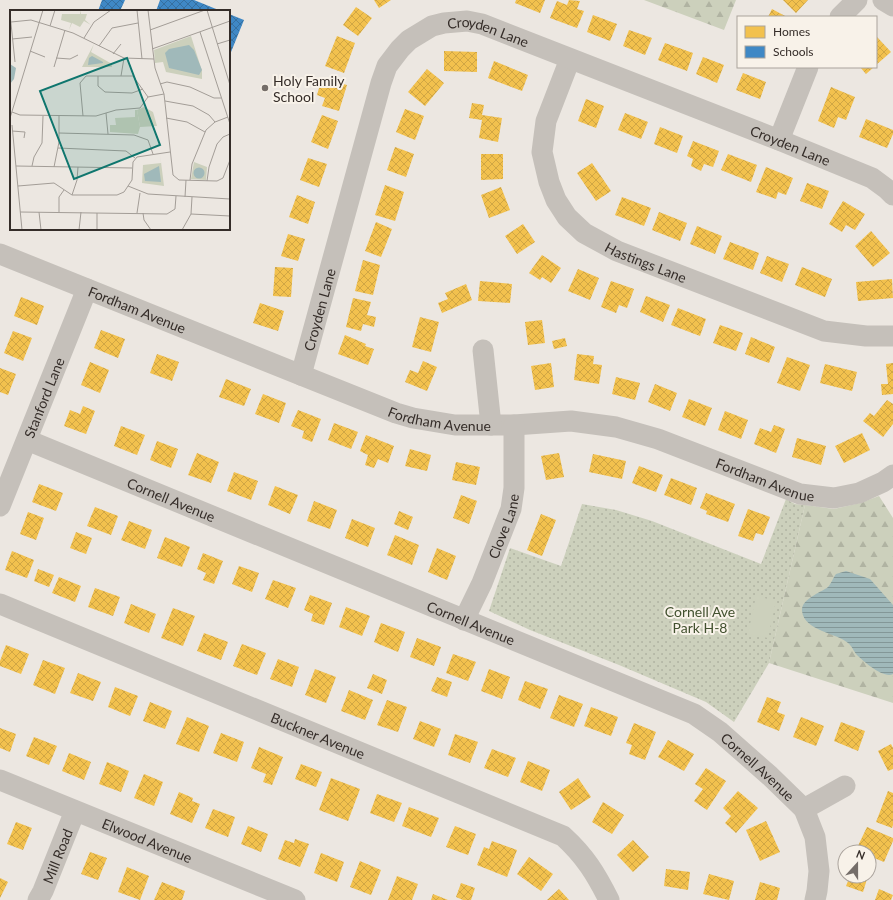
<svg xmlns="http://www.w3.org/2000/svg" width="893" height="900" font-family="Lato,sans-serif">
<defs>
<pattern id="green-dots" width="8" height="8" patternUnits="userSpaceOnUse"><rect width="8" height="8" fill="#ccd0bc"/><path d="M2 2h.1M6 6h.1" fill="none" stroke="#b0b3a2" stroke-width="1.8" stroke-linecap="round"/></pattern>
<pattern id="forest-firs" width="22" height="20" patternUnits="userSpaceOnUse"><rect width="22" height="20" fill="#ccd0bc"/><path d="M5 1l3.5 6h-7zM16 11l3.5 6h-7z" fill="#b0b3a2"/></pattern>
<pattern id="water-rules" width="6" height="5" patternUnits="userSpaceOnUse"><rect width="6" height="5" fill="#a0b9ba"/><path d="M0 2.5h6" fill="none" stroke="#839797"/></pattern>
<pattern id="homes-cross-hatch" width="8" height="8" patternUnits="userSpaceOnUse"><rect width="8" height="8" fill="#f2c14e"/><path d="M0 0l8 8M0 8l8-8" fill="none" stroke="#d0a644"/></pattern>
<pattern id="schools-cross-hatch" width="8" height="8" patternUnits="userSpaceOnUse"><rect width="8" height="8" fill="#3f88c5"/><path d="M0 0l8 8M0 8l8-8" fill="none" stroke="#3670a0"/></pattern>
</defs>
<rect width="100%" height="100%" fill="#ece7e1"/>
<path fill="url(#green-dots)" d="M 786,499 L 795,504 L 805,505 L 769,663 L 734,722 L 706,702 L 619,665 L 530,630 L 489,611 L 510,548 L 561,566 L 582,504 L 616,510 L 652,521 L 761,564 Z"/>
<path fill="url(#forest-firs)" d="M 644,0 L 736,0 L 724,30 Z
M 879,496 L 893,518 L 893,703 L 769,663 L 805,505 L 834,509 L 860,503 Z"/>
<path fill="#ccd0bc" d="M 756,596 L 776,601 L 768,638 L 748,634 Z"/>
<path fill="url(#water-rules)" d="M 846,571 L 870,579 L 893,605 L 893,674 C 884,679 864,662 857,655 C 854,652 852,646 848,643 C 837,633 804,631 802,611 C 801,599 820,593 828,587 C 831,584 833,578 836,574 Z"/>
<path fill="url(#homes-cross-hatch)" d="M 374,0 L 391,0 L 379,8 Z
M 516,0 L 545,0 L 540,13 L 515,3 Z
M 569,0 L 580,1 L 577,9 L 584,11 L 577,28 L 550,18 L 557,1 L 567,5 Z
M 783,0 L 808,0 L 796,13 Z
M 356,7 L 372,18 L 358,36 L 343,25 Z
M 772,9 L 787,17 L 768,17 Z
M 593,15 L 617,24 L 610,41 L 587,32 Z
M 629,30 L 652,38 L 645,55 L 623,46 Z
M 337,36 L 355,43 L 344,73 L 325,66 Z
M 876,36 L 891,52 L 876,65 Z
M 665,43 L 693,53 L 687,71 L 658,60 Z
M 444,51 L 477,52 L 477,72 L 444,71 Z
M 703,57 L 724,65 L 717,83 L 696,74 Z
M 494,61 L 528,75 L 522,91 L 488,78 Z
M 860,67 L 874,67 L 866,74 Z
M 427,69 L 444,83 L 425,106 L 408,92 Z
M 743,73 L 766,82 L 760,99 L 736,90 Z
M 322,78 L 347,85 L 339,111 L 322,106 L 325,98 L 317,95 Z
M 831,87 L 855,97 L 846,120 L 838,117 L 834,128 L 818,121 Z
M 586,99 L 604,106 L 596,128 L 578,121 Z
M 472,103 L 484,105 L 482,115 L 502,118 L 498,142 L 479,138 L 482,120 L 469,118 Z
M 405,109 L 424,116 L 415,140 L 396,132 Z
M 625,113 L 648,122 L 641,139 L 618,130 Z
M 322,115 L 338,121 L 328,149 L 311,142 Z
M 866,119 L 893,130 L 893,134 L 887,148 L 859,137 Z
M 660,127 L 683,136 L 677,153 L 654,144 Z
M 693,141 L 719,151 L 713,167 L 704,164 L 701,171 L 691,166 L 693,159 L 687,156 Z
M 395,147 L 414,154 L 406,177 L 387,170 Z
M 481,154 L 503,154 L 503,179 L 481,180 Z
M 728,154 L 757,165 L 751,182 L 721,170 Z
M 308,158 L 327,164 L 319,187 L 300,180 Z
M 592,163 L 611,191 L 596,201 L 577,173 Z
M 766,167 L 793,178 L 786,195 L 778,192 L 776,199 L 756,192 Z
M 807,183 L 829,191 L 822,209 L 800,201 Z
M 385,185 L 404,192 L 395,221 L 375,215 Z
M 501,187 L 510,210 L 489,218 L 481,195 Z
M 297,195 L 315,202 L 308,224 L 289,217 Z
M 622,197 L 651,208 L 644,226 L 615,215 Z
M 843,201 L 865,214 L 855,230 L 846,225 L 842,232 L 829,224 Z
M 659,212 L 687,223 L 680,241 L 652,230 Z
M 376,222 L 392,229 L 381,257 L 365,251 Z
M 523,224 L 535,242 L 517,254 L 505,236 Z
M 697,226 L 722,236 L 715,254 L 690,244 Z
M 871,231 L 890,253 L 873,267 L 855,246 Z
M 288,234 L 305,239 L 298,261 L 281,256 Z
M 730,242 L 759,253 L 753,270 L 723,259 Z
M 542,255 L 561,268 L 551,283 L 542,277 L 540,280 L 529,273 Z
M 767,256 L 789,264 L 782,282 L 760,273 Z
M 363,260 L 380,265 L 373,295 L 355,291 Z
M 275,267 L 293,268 L 291,297 L 273,296 Z
M 802,267 L 832,279 L 825,297 L 795,285 Z
M 578,269 L 599,278 L 590,300 L 568,291 Z
M 892,279 L 893,298 L 858,301 L 856,282 Z
M 480,281 L 512,284 L 510,303 L 478,301 Z
M 611,281 L 634,289 L 627,308 L 619,305 L 616,313 L 601,307 Z
M 466,284 L 472,300 L 442,313 L 438,303 L 448,299 L 445,293 Z
M 646,296 L 670,305 L 663,322 L 640,312 Z
M 21,297 L 44,306 L 37,325 L 14,316 Z
M 353,298 L 371,302 L 367,315 L 376,317 L 374,327 L 363,324 L 361,331 L 346,327 Z
M 260,303 L 284,311 L 278,331 L 253,323 Z
M 678,308 L 706,319 L 700,336 L 671,325 Z
M 420,317 L 439,322 L 431,352 L 412,347 Z
M 542,320 L 545,343 L 528,345 L 525,322 Z
M 720,325 L 743,333 L 736,351 L 713,343 Z
M 101,330 L 125,339 L 118,358 L 94,348 Z
M 13,331 L 32,338 L 23,361 L 4,353 Z
M 345,335 L 366,344 L 365,346 L 374,349 L 368,365 L 338,354 Z
M 751,337 L 775,347 L 769,363 L 745,354 Z
M 565,338 L 567,346 L 554,349 L 552,341 Z
M 157,354 L 179,362 L 172,381 L 150,373 Z
M 577,354 L 594,356 L 593,364 L 602,365 L 599,384 L 574,380 Z
M 787,357 L 810,365 L 800,391 L 777,383 Z
M 423,361 L 437,367 L 427,391 L 405,382 L 410,370 L 418,373 Z
M 90,362 L 109,370 L 100,393 L 81,385 Z
M 551,363 L 554,387 L 535,390 L 531,366 Z
M 893,363 L 893,394 L 882,395 L 881,384 L 888,384 L 886,364 Z
M 825,364 L 857,372 L 852,391 L 820,383 Z
M 0,368 L 16,374 L 8,395 L 0,392 Z
M 616,377 L 640,383 L 635,400 L 612,394 Z
M 226,379 L 251,389 L 244,406 L 219,397 Z
M 655,384 L 677,393 L 670,411 L 648,402 Z
M 263,394 L 286,403 L 279,423 L 255,414 Z
M 689,399 L 712,408 L 705,426 L 682,417 Z
M 887,400 L 893,404 L 893,424 L 883,437 L 863,421 L 870,413 L 874,416 Z
M 83,406 L 95,411 L 86,434 L 64,426 L 70,410 L 80,414 Z
M 298,410 L 321,419 L 312,442 L 302,438 L 304,431 L 291,426 Z
M 725,411 L 748,420 L 741,439 L 718,430 Z
M 334,423 L 358,432 L 351,449 L 328,440 Z
M 774,425 L 785,429 L 776,453 L 754,444 L 760,428 L 771,432 Z
M 121,426 L 145,435 L 137,455 L 114,446 Z
M 862,433 L 870,450 L 844,463 L 835,446 Z
M 366,435 L 394,446 L 388,463 L 378,459 L 374,468 L 365,465 L 368,455 L 360,451 Z
M 797,438 L 826,446 L 821,465 L 792,457 Z
M 157,441 L 178,449 L 171,468 L 150,460 Z
M 410,449 L 431,455 L 427,471 L 405,466 Z
M 197,453 L 219,462 L 211,483 L 188,475 Z
M 559,453 L 564,477 L 546,480 L 541,456 Z
M 593,454 L 626,461 L 622,479 L 589,472 Z
M 456,462 L 480,467 L 476,485 L 452,480 Z
M 639,466 L 663,475 L 656,492 L 632,483 Z
M 234,472 L 258,481 L 251,500 L 227,491 Z
M 671,478 L 697,488 L 691,505 L 664,495 Z
M 39,484 L 63,493 L 56,511 L 32,502 Z
M 275,486 L 298,495 L 290,514 L 268,505 Z
M 706,493 L 735,504 L 728,522 L 706,514 L 707,511 L 700,508 Z
M 461,495 L 477,501 L 469,524 L 453,518 Z
M 314,501 L 337,510 L 330,529 L 307,521 Z
M 95,507 L 118,516 L 111,535 L 87,526 Z
M 748,509 L 770,517 L 763,535 L 756,533 L 753,541 L 738,536 Z
M 399,511 L 413,517 L 408,530 L 394,524 Z
M 28,512 L 44,518 L 36,540 L 20,534 Z
M 541,514 L 556,520 L 542,556 L 527,550 Z
M 352,519 L 375,528 L 368,547 L 345,538 Z
M 129,521 L 152,530 L 145,549 L 121,540 Z
M 76,532 L 92,538 L 86,554 L 70,548 Z
M 395,535 L 419,545 L 412,565 L 387,555 Z
M 165,537 L 190,547 L 182,567 L 157,558 Z
M 437,548 L 456,556 L 447,580 L 428,572 Z
M 12,551 L 34,560 L 27,578 L 5,570 Z
M 203,553 L 223,561 L 214,584 L 203,580 L 206,573 L 197,569 Z
M 239,566 L 259,573 L 252,592 L 232,584 Z
M 38,569 L 54,575 L 49,587 L 34,581 Z
M 59,577 L 81,586 L 75,602 L 52,593 Z
M 273,580 L 296,588 L 288,608 L 265,599 Z
M 95,588 L 120,597 L 113,616 L 88,607 Z
M 310,595 L 332,603 L 324,625 L 311,621 L 313,614 L 304,610 Z
M 131,604 L 156,614 L 149,633 L 124,623 Z
M 346,607 L 370,616 L 362,636 L 339,627 Z
M 173,608 L 195,616 L 183,646 L 161,638 Z
M 381,623 L 405,632 L 398,652 L 374,642 Z
M 204,633 L 228,642 L 221,660 L 197,651 Z
M 417,638 L 441,647 L 434,666 L 410,657 Z
M 242,644 L 266,653 L 257,675 L 233,666 Z
M 6,645 L 29,654 L 21,674 L 0,666 L 0,661 Z
M 453,654 L 476,662 L 468,681 L 446,673 Z
M 278,659 L 299,667 L 292,687 L 270,679 Z
M 43,660 L 65,668 L 55,694 L 33,685 Z
M 315,669 L 336,677 L 326,703 L 305,695 Z
M 489,669 L 510,677 L 502,699 L 481,691 Z
M 78,673 L 101,682 L 93,701 L 70,693 Z
M 373,674 L 387,680 L 382,694 L 367,688 Z
M 437,677 L 452,682 L 447,697 L 431,691 Z
M 525,681 L 548,689 L 540,709 L 518,700 Z
M 115,687 L 138,696 L 130,716 L 108,707 Z
M 349,690 L 373,700 L 365,720 L 341,711 Z
M 559,695 L 583,704 L 574,727 L 550,718 Z
M 767,697 L 781,702 L 777,712 L 785,715 L 779,731 L 757,722 Z
M 387,700 L 407,707 L 398,732 L 377,725 Z
M 150,702 L 172,711 L 165,729 L 143,721 Z
M 591,707 L 618,717 L 611,736 L 584,726 Z
M 187,717 L 209,726 L 199,752 L 176,744 Z
M 801,717 L 824,726 L 816,746 L 793,737 Z
M 420,721 L 441,729 L 434,747 L 413,739 Z
M 841,722 L 865,731 L 858,751 L 834,741 Z
M 634,723 L 656,732 L 645,760 L 629,754 L 632,745 L 626,743 Z
M 0,728 L 16,734 L 10,752 L 0,748 Z
M 221,733 L 244,742 L 237,762 L 213,753 Z
M 455,734 L 478,742 L 470,763 L 448,755 Z
M 34,737 L 57,746 L 49,765 L 26,756 Z
M 668,740 L 694,754 L 684,771 L 658,757 Z
M 891,744 L 893,748 L 893,769 L 888,771 L 878,751 Z
M 259,747 L 283,757 L 272,785 L 263,782 L 266,774 L 251,768 Z
M 492,749 L 516,758 L 508,777 L 484,768 Z
M 69,753 L 91,762 L 84,780 L 62,771 Z
M 528,761 L 550,770 L 542,791 L 520,782 Z
M 107,762 L 129,771 L 121,792 L 99,784 Z
M 301,764 L 322,772 L 316,787 L 295,779 Z
M 706,768 L 726,781 L 707,810 L 694,801 L 703,789 L 695,784 Z
M 144,774 L 163,782 L 154,806 L 134,798 Z
M 331,778 L 360,789 L 348,821 L 319,810 Z
M 578,778 L 591,797 L 571,810 L 559,792 Z
M 738,791 L 758,808 L 736,833 L 725,823 L 731,816 L 723,808 Z
M 888,791 L 893,793 L 893,825 L 892,828 L 876,822 Z
M 179,792 L 193,798 L 192,801 L 200,804 L 192,823 L 170,814 Z
M 377,794 L 402,803 L 394,822 L 370,813 Z
M 603,802 L 624,815 L 612,834 L 592,822 Z
M 409,807 L 439,818 L 431,837 L 402,826 Z
M 213,809 L 235,817 L 228,837 L 205,828 Z
M 766,821 L 780,852 L 760,861 L 746,830 Z
M 16,822 L 32,828 L 23,850 L 7,844 Z
M 248,826 L 268,834 L 261,852 L 241,844 Z
M 455,826 L 476,834 L 468,855 L 446,847 Z
M 867,827 L 893,838 L 893,841 L 884,862 L 869,856 L 869,852 L 861,852 L 856,850 Z
M 295,839 L 309,844 L 300,867 L 278,859 L 285,840 L 294,843 Z
M 633,840 L 649,857 L 633,872 L 617,855 Z
M 492,841 L 517,850 L 507,877 L 477,865 L 484,847 L 489,849 Z
M 90,852 L 107,858 L 98,880 L 81,874 Z
M 321,853 L 344,862 L 337,882 L 314,873 Z
M 529,857 L 553,874 L 541,891 L 517,874 Z
M 360,861 L 381,870 L 371,895 L 350,887 Z
M 127,867 L 149,876 L 140,900 L 118,892 Z
M 666,869 L 690,872 L 688,890 L 664,886 Z
M 709,874 L 734,881 L 729,900 L 703,894 Z
M 397,876 L 418,884 L 412,900 L 388,900 Z
M 850,876 L 868,876 L 863,892 L 846,886 Z
M 0,878 L 8,882 L 0,898 Z
M 162,882 L 185,891 L 182,900 L 154,900 Z
M 760,882 L 780,888 L 777,900 L 755,900 Z
M 461,883 L 475,888 L 471,900 L 463,900 L 456,897 Z
M 559,889 L 569,900 L 547,900 Z
M 879,889 L 893,895 L 891,900 L 875,900 Z
M 433,894 L 448,900 L 431,900 Z"/>
<path fill="url(#schools-cross-hatch)" d="M 102,0 L 125,0 L 120,11 L 98,11 Z
M 160,0 L 194,0 L 221,11 L 156,11 Z
M 229,14 L 244,20 L 229,57 Z"/>
<g fill="none" stroke-linecap="round" stroke-linejoin="round">
<g stroke="#c5c0ba" stroke-width="21">
<path d="M 883,0 L 893,6"/>
<path d="M 840,17 L 857,0"/>
<path id="s1" d="M 570,59 L 546,121 L 542,152 L 549,182 L 556,200 L 567,217 L 584,233 L 617,251 L 824,331 L 866,336 L 893,336"/>
<path d="M 779,140 L 808,67"/>
<path id="s2" d="M 0,254 L 301,375 L 396,413 L 413,418 L 455,425 L 514,425 L 571,421 L 616,427 L 658,439 L 800,494 L 834,498 L 859,493 L 883,482 L 893,475"/>
<path d="M 483,350 L 491,425"/>
<path id="s3" d="M 301,375 L 381,83 L 387,66 L 400,49 L 409,40 L 432,26 L 444,23 L 467,21 L 482,24 L 779,140 L 872,178 L 887,189 L 893,195"/>
<path id="s4" d="M 27,440 L 694,714 L 720,732 L 770,776 L 804,809 L 815,837 L 819,871 L 817,891 L 815,900"/>
<path id="s5" d="M 0,506 L 87,289"/>
<path id="s6" d="M 0,604 L 563,836 C 585,856 596,874 609,900"/>
<path id="s7" d="M 464,620 L 482,583 L 511,509 L 514,488 L 514,425"/>
<path id="s8" d="M 0,780 L 295,900"/>
<path d="M 804,809 L 845,786"/>
<path id="s9" d="M 38,900 L 43,891 L 75,811"/>
</g>
</g>
<circle fill="#756e69" stroke="#f8f2e9" stroke-width="1.5" cx="265" cy="88" r="4"/>
<g text-anchor="middle" dominant-baseline="central" stroke-width="4" stroke-linejoin="round" paint-order="stroke">
<g font-size="14" fill="#352d29" stroke="#f8f2e9">
<text stroke="none"><textPath href="#s3" startOffset="440">Croyden Lane</textPath></text>
<text stroke="none"><textPath href="#s3" startOffset="764">Croyden Lane</textPath></text>
<text stroke="none"><textPath href="#s1" startOffset="260">Hastings Lane</textPath></text>
<text stroke="none"><textPath href="#s2" startOffset="148">Fordham Avenue</textPath></text>
<text stroke="none"><textPath href="#s3" startOffset="68">Croyden Lane</textPath></text>
<text stroke="none"><textPath href="#s5" startOffset="117">Stanford Lane</textPath></text>
<text stroke="none"><textPath href="#s2" startOffset="471">Fordham Avenue</textPath></text>
<text stroke="none"><textPath href="#s2" startOffset="807">Fordham Avenue</textPath></text>
<text stroke="none"><textPath href="#s4" startOffset="156">Cornell Avenue</textPath></text>
<text stroke="none"><textPath href="#s7" startOffset="102">Clove Lane</textPath></text>
<text stroke="none"><textPath href="#s4" startOffset="480">Cornell Avenue</textPath></text>
<text stroke="none"><textPath href="#s6" startOffset="344">Buckner Avenue</textPath></text>
<text stroke="none"><textPath href="#s4" startOffset="804">Cornell Avenue</textPath></text>
<text stroke="none"><textPath href="#s8" startOffset="159">Elwood Avenue</textPath></text>
<text stroke="none"><textPath href="#s9" startOffset="48">Mill Road</textPath></text>
</g>
<g font-size="14" fill="#352d29" stroke="#f8f2e9" text-anchor="start">
<text x="273" y="80">Holy Family<tspan x="273" dy="16">School</tspan></text>
</g>
<g font-size="14" fill="#42512f" stroke="#f8f2e9">
<text x="700" y="611">Cornell Ave<tspan x="700" dy="16">Park H-8</tspan></text>
</g>
</g>
<g transform="translate(10 10)">
<rect width="220" height="220" fill="#ece7e1"/>
<path d="M 71,0 L 71,4 L 77,4 L 75,10 L 81,15 L 74,11 L 70,17 L 62,13 L 59,20 L 61,13 L 51,10 L 52,4 L 70,4 ZM 125,100 L 127,100 L 130,117 L 128,124 L 100,122 L 100,115 L 106,115 L 105,108 L 125,107 ZM 150,144 L 154,176 L 132,173 L 133,155 L 151,153 ZM 184,152 L 197,157 L 196,170 L 181,169 Z" fill="#ccd0bc"/>
<path d="M 181,26 L 192,61 L 192,69 L 156,62 L 153,52 L 145,53 L 144,40 ZM 84,34 L 81,42 L 102,54 L 102,57 L 72,57 ZM 134,97 L 143,102 L 147,116 L 130,117 L 127,100 Z" fill="#ccd0bc"/>
<path d="M 179,35 L 184,40 L 192,60 L 189,65 L 159,58 L 155,43 L 159,39 ZM 82,46 L 93,52 L 93,53 L 78,55 L 79,48 ZM 0,54 L 6,58 L 4,69 L 0,74 ZM 149,156 L 151,172 L 135,171 L 134,164 ZM183.5 163a5.5 5.5 0 1 1 11 0a5.5 5.5 0 1 1-11 0Z" fill="#a0b9ba"/>
<path fill="none" stroke="#a39d97" stroke-width="1" d="M 127,0 L 132,49M 138,0 L 145,58 L 154,84 L 163,165 L 169,170 L 207,171 L 213,168 L 220,150M 197,0 L 220,75M 0,4 L 5,52M 1,12 L 21,10 L 63,23 L 114,48 L 144,49M 40,16 L 45,0M 140,20 L 195,0M 190,22 L 220,114M 74,28 L 84,12 L 101,0M 2,29 L 22,27M 207,34 L 220,30M 89,36 L 102,18 L 128,13M 142,39 L 220,11M 20,41 L 35,47M 103,44 L 111,34M 46,48 L 60,49 L 68,45M 44,57 L 55,20M 88,66 L 88,76 L 95,82 L 122,83 L 133,79M 111,66 L 114,48M 150,74 L 157,72 L 180,77 L 204,88 L 211,88M 155,91 L 183,96 L 199,105 L 205,112M 2,102 L 10,105 L 86,106 L 106,100 L 130,98 L 138,87 L 154,84M 96,103 L 98,124M 73,106 L 70,73 L 76,66 L 123,66 L 138,87M 0,108 L 33,0M 156,108 L 177,112 L 195,122M 2,115 L 12,220M 2,121 L 15,122 L 14,128M 49,123 L 124,125 L 138,130 L 143,144M 48,138 L 116,141 L 125,148M 6,156 L 122,158M 22,156 L 24,147 L 32,133 L 33,106M 44,157 L 49,132 L 49,106M 180,170 L 182,154 L 196,120 L 205,112 L 218,107M 197,171 L 199,157 L 207,134 L 213,127 L 220,124M 8,176 L 44,173 L 62,185 L 107,185 L 114,182 L 122,170 L 123,152 L 127,147 L 160,142M 118,176 L 138,184 L 220,189M 62,185 L 67,170 L 68,157M 175,187 L 176,170M 10,202 L 157,204 L 165,199 L 166,186M 29,202 L 31,220M 49,202 L 49,187 L 54,180M 127,203 L 130,183M 133,203 L 134,210 L 141,220M 181,204 L 220,206M 69,220 L 71,202M 87,220 L 87,203M 172,220 L 181,204 L 182,187"/>
<path fill="#0f766e" fill-opacity="0.15" stroke="#0f766e" stroke-width="2" d="M 117,48 L 150,135 L 64,169 L 30,81 Z"/>
<rect width="220" height="220" fill="none" stroke="#352d29" stroke-width="2"/>
</g>
<rect x="737" y="16" width="140" height="52" fill="#f8f2e9" stroke="#aaa39c"/>
<rect x="745" y="26" width="20" height="12" fill="#f2c14e" stroke="#aaa39c"/>
<text x="773" y="36" font-size="12" fill="#352d29">Homes</text>
<rect x="745" y="46" width="20" height="12" fill="#3f88c5" stroke="#aaa39c"/>
<text x="773" y="56" font-size="12" fill="#352d29">Schools</text>
<g transform="translate(857 864) rotate(21)"><circle r="19" fill="#f8f2e9" stroke="#aaa39c"/>
<path d="M0-3L7 15L0 10L-7 15Z" fill="#756e69"/>
<text y="-6" font-size="11" font-weight="bold" text-anchor="middle" fill="#352d29">N</text>
</g>
</svg>
